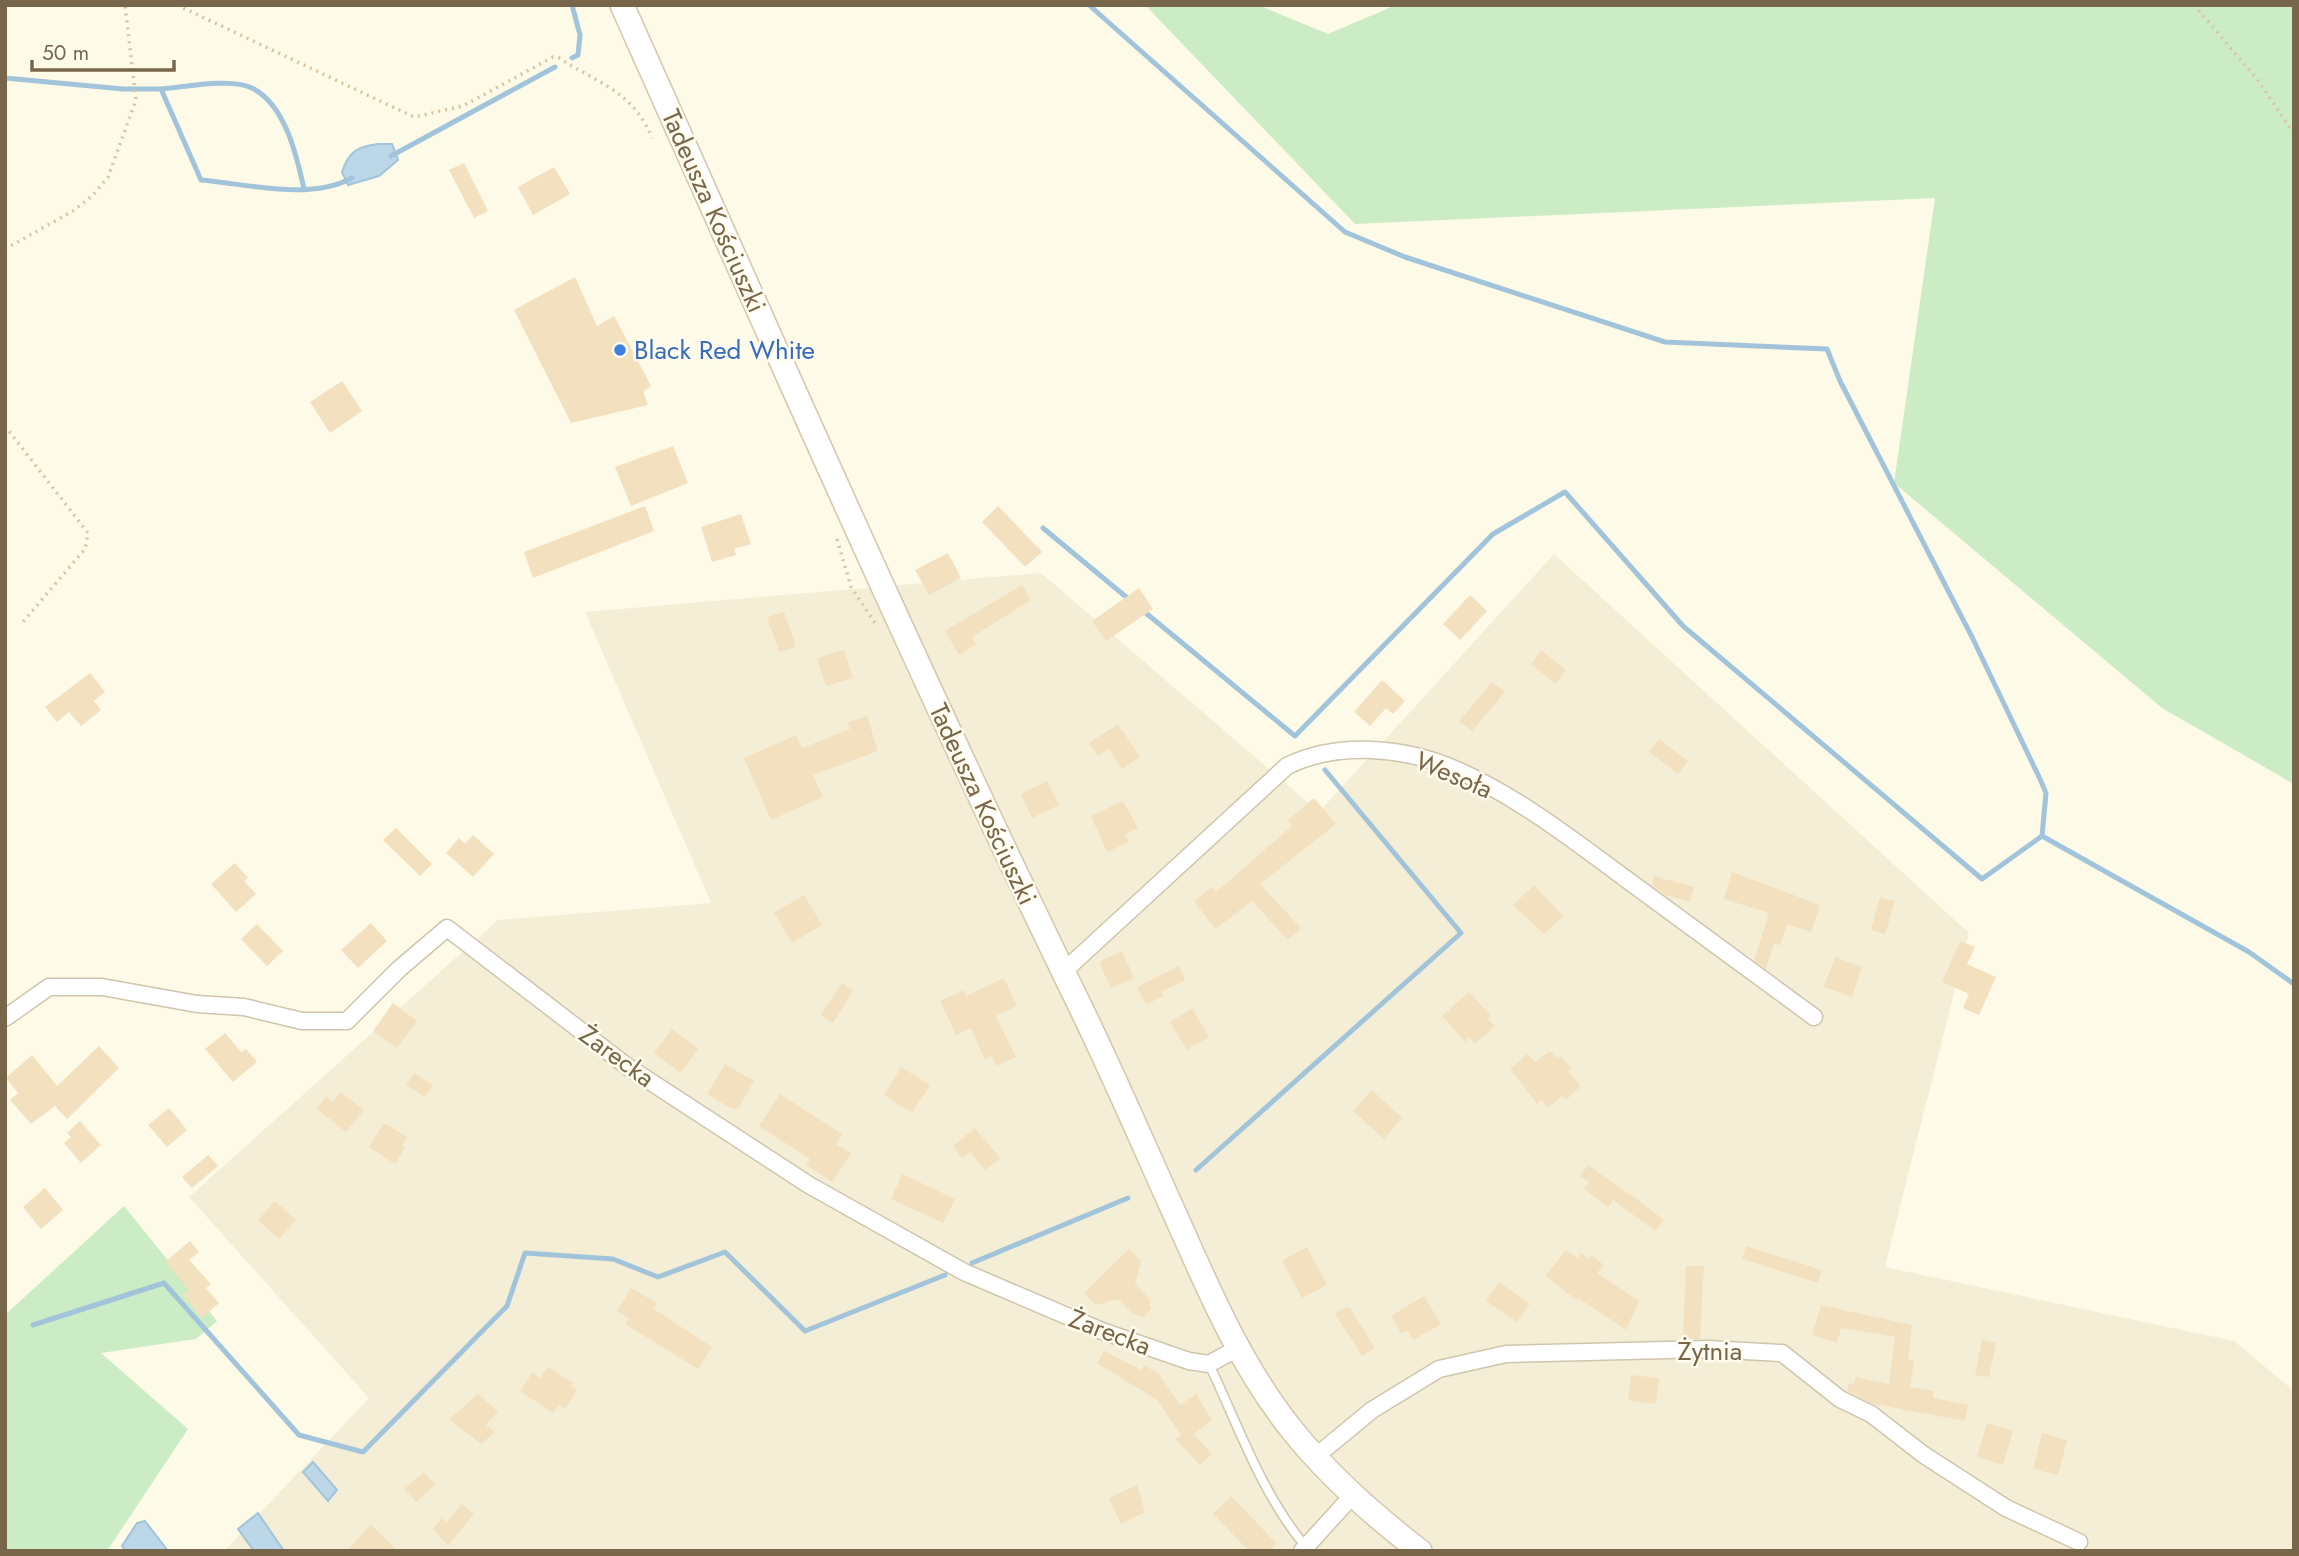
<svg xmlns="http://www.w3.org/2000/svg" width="2299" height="1556" font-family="Jost,sans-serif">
<rect width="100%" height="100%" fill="#fdfae8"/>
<path fill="#f5eed6" d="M 1554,554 L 1969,933 L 1885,1267 L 2234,1341 L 2294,1391 L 2294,1551 L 224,1551 L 369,1398 L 189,1197 L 498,920 L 711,903 L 585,612 L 1041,573 L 1319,812 Z"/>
<path fill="#ccecc5" d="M 1145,5 L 1258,5 L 1328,34 L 1396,5 L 2294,5 L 2294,784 L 2162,708 L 1894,483 L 1935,198 L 1355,224 Z
M 124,1206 L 217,1321 L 196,1339 L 101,1353 L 188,1429 L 107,1551 L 5,1551 L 5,1315 Z"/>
<path fill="#bbd7e8" stroke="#a1c4da" stroke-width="2" d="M 378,144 L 392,144 L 398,160 L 379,176 L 348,185 L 342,172 C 349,151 357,147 378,144 Z
M 313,1462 L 337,1490 L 328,1501 L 303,1472 Z
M 258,1513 L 284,1551 L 254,1551 L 238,1529 Z
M 145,1521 L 168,1551 L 126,1551 L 122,1546 L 137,1523 Z"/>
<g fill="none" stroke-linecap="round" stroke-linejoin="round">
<path stroke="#a1c4da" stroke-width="5" d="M 1089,5 L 1345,232 L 1405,257 L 1665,342 L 1827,349 L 1840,381 L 1972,637 L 2040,779 L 2046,793 L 2042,836
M 572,58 L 578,55 L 580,35 L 572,5
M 5,78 L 123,89 L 161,89 L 201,180 C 248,184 309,201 352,178
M 161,89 C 185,87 233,77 254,89 C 286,107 297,157 304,189
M 391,156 L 555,67
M 1043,528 L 1131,601
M 1141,609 L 1295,736 L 1493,534 L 1565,492 L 1683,626 L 1982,879 L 2042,836 L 2249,952 L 2294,984
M 1196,1170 L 1461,933 L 1325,770
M 972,1263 L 1128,1198
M 33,1325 L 164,1283 L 299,1435 L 363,1452 L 507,1306 L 525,1253 L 613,1259 L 658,1277 L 725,1252 L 805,1331 L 945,1275"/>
</g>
<path fill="#f3e0bf" d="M 464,163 L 488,211 L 474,218 L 449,170 Z
M 554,167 L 570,194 L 533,215 L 518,187 Z
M 575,277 L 597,326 L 614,316 L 651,386 L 643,392 L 648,405 L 571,423 L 514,310 Z
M 342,381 L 362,411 L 330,433 L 310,402 Z
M 673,446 L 688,483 L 631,506 L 615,467 Z
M 645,506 L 654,531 L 533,578 L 524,552 Z
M 998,506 L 1042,552 L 1025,567 L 982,522 Z
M 741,514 L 751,544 L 734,549 L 736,555 L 712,562 L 701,527 Z
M 948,553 L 961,578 L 929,595 L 915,570 Z
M 1022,585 L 1031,600 L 972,637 L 976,644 L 959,655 L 945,631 Z
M 1139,588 L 1153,609 L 1106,641 L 1092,621 Z
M 1470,595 L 1487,611 L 1460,640 L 1443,624 Z
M 784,612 L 796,647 L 779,652 L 767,617 Z
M 844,650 L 853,678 L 826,686 L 817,658 Z
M 1541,650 L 1566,670 L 1556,684 L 1531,664 Z
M 90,673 L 105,692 L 94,701 L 101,710 L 81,726 L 69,712 L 57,722 L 45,707 Z
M 1382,680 L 1405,701 L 1393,714 L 1386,708 L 1370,726 L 1354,712 Z
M 1492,682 L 1505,692 L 1472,731 L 1459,721 Z
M 867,716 L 878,751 L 813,775 L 823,797 L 771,820 L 744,758 L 796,735 L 802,748 L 850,729 L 848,722 Z
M 1118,724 L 1140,757 L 1122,769 L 1109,749 L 1098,756 L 1089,743 Z
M 1659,739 L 1688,761 L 1678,774 L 1649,752 Z
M 1047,781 L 1059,805 L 1032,818 L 1021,794 Z
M 1314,798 L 1336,824 L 1260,884 L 1301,928 L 1288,940 L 1252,901 L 1215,929 L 1194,901 L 1212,887 L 1216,892 L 1292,826 L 1288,820 Z
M 1123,801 L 1138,828 L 1125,834 L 1129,842 L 1107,852 L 1091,816 Z
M 396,828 L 432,864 L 420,876 L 383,840 Z
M 473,835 L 494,854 L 473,877 L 446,853 L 459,838 L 465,844 Z
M 235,863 L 248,878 L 244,881 L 256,894 L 236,912 L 211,884 Z
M 1732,872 L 1820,905 L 1811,932 L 1787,924 L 1780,945 L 1774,944 L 1766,969 L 1754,960 L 1769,913 L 1724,899 Z
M 1654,876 L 1694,887 L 1690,902 L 1666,895 L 1652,885 Z
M 1534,885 L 1563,916 L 1544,934 L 1513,905 Z
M 804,895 L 822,925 L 792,943 L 774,913 Z
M 1880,897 L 1895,901 L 1885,934 L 1871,930 Z
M 371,923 L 387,941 L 358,968 L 341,950 Z
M 257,924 L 283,951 L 267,966 L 241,939 Z
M 1960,941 L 1975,947 L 1967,964 L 1996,977 L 1979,1015 L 1963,1008 L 1969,994 L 1942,982 Z
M 1122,951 L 1134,978 L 1111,988 L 1099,962 Z
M 1835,957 L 1862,967 L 1852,997 L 1824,987 Z
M 1179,966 L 1185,980 L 1161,992 L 1163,996 L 1146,1005 L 1137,987 Z
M 1004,978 L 1017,1006 L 996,1016 L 1016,1057 L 996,1066 L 992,1056 L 985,1060 L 971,1028 L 956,1035 L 940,1001 L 964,990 L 966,996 Z
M 842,983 L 853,991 L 833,1023 L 821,1015 Z
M 1469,992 L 1491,1016 L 1488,1019 L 1495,1026 L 1475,1044 L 1469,1037 L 1465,1042 L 1442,1016 Z
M 393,1003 L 417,1021 L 397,1048 L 373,1031 Z
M 1192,1008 L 1209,1037 L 1187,1050 L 1170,1022 Z
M 672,1029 L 698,1049 L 681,1073 L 654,1053 Z
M 225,1033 L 241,1052 L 246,1049 L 257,1062 L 233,1082 L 205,1049 Z
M 99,1046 L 119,1068 L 67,1119 L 55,1106 L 31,1124 L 10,1100 L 18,1093 L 6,1078 L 32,1055 L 57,1086 Z
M 1550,1051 L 1557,1058 L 1560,1056 L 1571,1068 L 1568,1071 L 1581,1086 L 1566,1100 L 1562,1096 L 1548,1108 L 1541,1100 L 1537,1104 L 1510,1069 L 1527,1054 L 1535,1062 Z
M 725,1064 L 754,1081 L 738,1109 L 732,1109 L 707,1094 Z
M 901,1067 L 930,1085 L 912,1113 L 884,1095 Z
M 414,1073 L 433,1085 L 425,1097 L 406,1085 Z
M 1372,1090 L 1402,1118 L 1384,1139 L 1353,1111 Z
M 341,1092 L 364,1110 L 346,1132 L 317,1109 L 326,1097 L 333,1102 Z
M 780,1094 L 842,1134 L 836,1144 L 851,1153 L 832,1182 L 806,1165 L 810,1159 L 759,1126 Z
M 169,1108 L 187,1130 L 167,1147 L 148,1125 Z
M 80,1121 L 101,1145 L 81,1163 L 64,1143 L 71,1137 L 67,1133 Z
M 384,1123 L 407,1137 L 402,1146 L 405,1148 L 395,1164 L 369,1147 Z
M 975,1128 L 1000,1158 L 985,1170 L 970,1152 L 962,1158 L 953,1146 Z
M 208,1155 L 218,1166 L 192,1188 L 182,1177 Z
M 1588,1165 L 1635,1198 L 1664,1220 L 1655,1231 L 1613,1200 L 1608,1207 L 1584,1189 L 1589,1182 L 1580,1176 Z
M 902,1174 L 955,1199 L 943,1223 L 891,1199 Z
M 45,1188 L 63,1210 L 41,1229 L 23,1207 Z
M 275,1201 L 296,1220 L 279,1239 L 258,1220 Z
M 190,1241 L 199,1252 L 189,1260 L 211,1284 L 206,1288 L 219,1303 L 202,1318 L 183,1295 L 189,1290 L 165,1262 Z
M 1746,1246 L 1822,1270 L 1818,1283 L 1742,1259 Z
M 1307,1247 L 1327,1285 L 1302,1298 L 1282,1261 Z
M 1129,1249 L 1141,1261 L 1135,1284 L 1149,1298 L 1151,1309 L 1143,1317 L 1132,1313 L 1118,1299 L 1096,1305 L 1084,1293 Z
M 1566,1250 L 1577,1258 L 1581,1253 L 1588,1258 L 1591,1255 L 1604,1265 L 1597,1273 L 1639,1301 L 1626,1330 L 1578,1298 L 1576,1300 L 1545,1276 Z
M 1686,1266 L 1704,1266 L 1700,1339 L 1683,1339 Z
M 1499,1282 L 1530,1304 L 1517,1322 L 1486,1301 Z
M 631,1288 L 657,1303 L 654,1309 L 712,1347 L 698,1369 L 625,1324 L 629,1319 L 617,1311 Z
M 1424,1296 L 1441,1324 L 1413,1340 L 1408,1331 L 1401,1333 L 1391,1316 Z
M 1821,1305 L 1912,1325 L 1908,1360 L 1914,1361 L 1910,1387 L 1934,1391 L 1933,1398 L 1968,1405 L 1965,1421 L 1874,1404 L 1847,1391 L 1849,1383 L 1854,1384 L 1856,1377 L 1889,1384 L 1895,1337 L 1841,1328 L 1837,1343 L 1812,1335 Z
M 1344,1308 L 1350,1308 L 1375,1348 L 1362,1356 L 1335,1314 Z
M 1982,1340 L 1996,1343 L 1989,1377 L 1975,1375 Z
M 1104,1351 L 1141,1370 L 1144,1365 L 1159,1374 L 1180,1405 L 1196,1394 L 1212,1420 L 1194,1434 L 1212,1454 L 1200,1465 L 1175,1439 L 1181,1435 L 1157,1400 L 1097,1363 Z
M 548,1367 L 573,1383 L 571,1386 L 577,1390 L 565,1409 L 559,1405 L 553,1413 L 520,1391 L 532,1373 L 540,1378 Z
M 1631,1375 L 1659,1378 L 1656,1404 L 1628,1400 Z
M 478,1394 L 498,1411 L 486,1425 L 495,1432 L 481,1444 L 449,1419 Z
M 1987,1423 L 2013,1431 L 2003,1465 L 1977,1457 Z
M 2042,1433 L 2067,1440 L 2058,1475 L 2033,1469 Z
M 424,1472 L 435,1485 L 416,1502 L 404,1489 Z
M 1137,1485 L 1145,1512 L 1121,1524 L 1109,1498 Z
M 1231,1496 L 1277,1544 L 1269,1551 L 1249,1551 L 1213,1514 Z
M 462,1504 L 474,1514 L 448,1546 L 433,1529 L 442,1518 L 447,1522 Z
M 371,1525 L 398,1551 L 346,1551 Z"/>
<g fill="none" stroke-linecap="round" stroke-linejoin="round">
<g stroke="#cfc5ad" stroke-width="11">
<path id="service" d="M 1209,1364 C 1238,1425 1262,1495 1306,1547"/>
</g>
<g stroke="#cfc5ad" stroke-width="19">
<path id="minor" d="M 1063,972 L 1287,766 C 1338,741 1405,747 1457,770 C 1518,797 1572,839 1626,879 C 1689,925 1751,971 1814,1017
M 5,1018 L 49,987 L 102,987 L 197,1004 L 244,1007 L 302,1021 L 347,1021 L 399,969 L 447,928 L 628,1067 L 809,1185 L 964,1272 L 1102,1331 L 1189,1361 L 1209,1364 L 1238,1348
M 1315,1457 L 1372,1410 L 1439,1369 L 1506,1354 L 1709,1349 L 1782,1353 L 1840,1399 L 1871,1414 L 1924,1455 L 2006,1508 L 2079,1542
M 1302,1551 L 1353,1495"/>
</g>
<g stroke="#d3c6aa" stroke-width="26">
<path id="secondary" d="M 622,5 C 772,340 919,676 1080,1006 C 1116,1080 1148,1155 1182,1230 C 1213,1300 1244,1370 1292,1430 C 1329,1476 1373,1515 1420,1551"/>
</g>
<path stroke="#d9c4a1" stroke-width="3.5" stroke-dasharray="2 5" stroke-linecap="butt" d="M 177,5 L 414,117 L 463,106 L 553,57 L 559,58 C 599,84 633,91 652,138
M 2194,5 L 2257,79 L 2294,134
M 5,249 L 73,211 L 92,196 L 108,177 L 136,100 L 125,5
M 5,426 L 88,533 L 85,549 L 22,623
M 837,539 L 851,587 L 875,623"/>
<use href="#service" stroke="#fff" stroke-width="8"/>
<use href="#minor" stroke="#fff" stroke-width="16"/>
<use href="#secondary" stroke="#fff" stroke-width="23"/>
</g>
<circle fill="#3f7fe0" stroke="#fffcef" stroke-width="2.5" cx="620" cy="350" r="7"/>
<g text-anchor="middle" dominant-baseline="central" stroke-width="5" stroke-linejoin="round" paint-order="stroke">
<g font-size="26" fill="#78664b" stroke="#fffcef">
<text transform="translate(714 211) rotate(66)">Tadeusza Kościuszki</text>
<text transform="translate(1454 775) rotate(23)">Wesoła</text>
<text transform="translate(983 804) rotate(65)">Tadeusza Kościuszki</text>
<text transform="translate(617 1056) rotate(36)">Żarecka</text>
<text transform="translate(1110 1332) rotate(21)">Żarecka</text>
<text x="1710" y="1351">Żytnia</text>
</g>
<g font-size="26" fill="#366cbe" stroke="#fffcef" text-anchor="start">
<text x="634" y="350">Black Red White</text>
</g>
</g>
<rect width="2299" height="1556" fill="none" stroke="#78664b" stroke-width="14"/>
<path d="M32 60v10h142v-10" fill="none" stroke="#78664b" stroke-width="3.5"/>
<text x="42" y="60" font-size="21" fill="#78664b" stroke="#fffcef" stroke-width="5" paint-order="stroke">50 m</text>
</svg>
